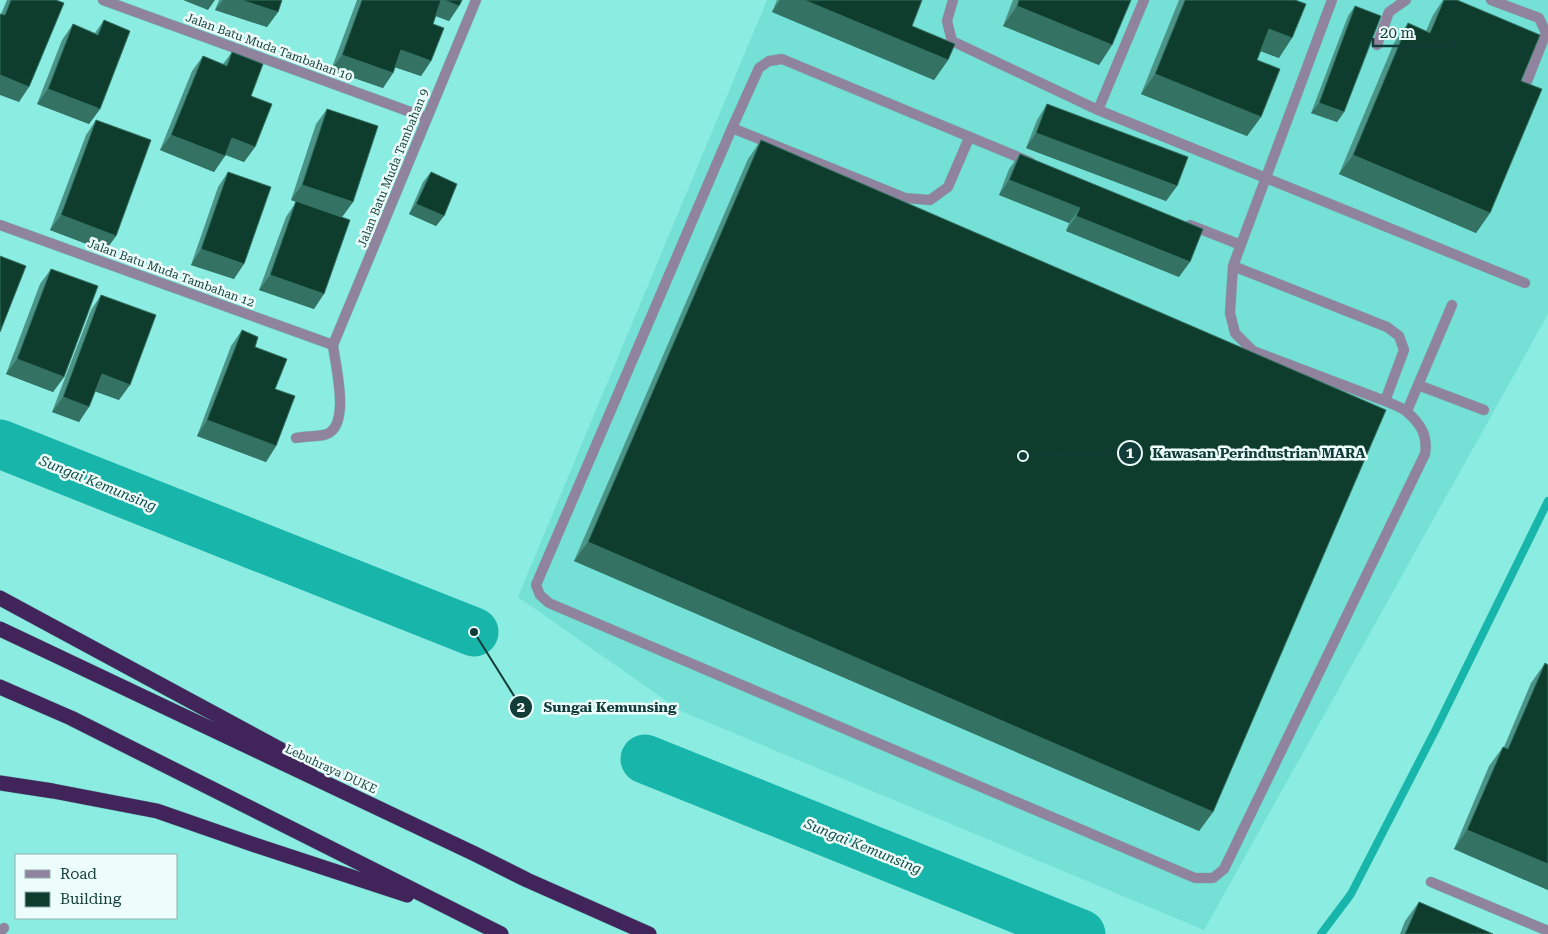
<svg xmlns="http://www.w3.org/2000/svg" width="1548" height="934" font-family="'Roboto Serif',serif">
<rect width="100%" height="100%" fill="#8bece2"/>
<path fill="#74e0d6" d="M 767,0 L 1548,0 L 1548,314 L 1204,930 L 681,711 L 518,597 Z"/>
<g fill="none" stroke-linecap="round" stroke-linejoin="round">
<path stroke="#17b5aa" stroke-width="8" d="M 1321,934 L 1351,894 L 1436,729 L 1548,501"/>
<path stroke="#17b5aa" stroke-width="49" d="M 0,444 L 474,632
M 645,759 L 1081,934"/>
<g stroke="#73c9c0" stroke-width="11">
<path id="service" d="M 953,0 L 947,21 L 952,41 L 1098,110 L 1525,283
M 1491,0 L 1539,18 L 1546,33 L 1526,84
M 1377,45 L 1389,12 L 1406,0
M 1098,110 L 1144,0
M 732,128 L 905,198 L 930,200 L 948,187 L 969,138
M 1030,162 L 782,59 L 769,61 L 759,68 L 732,128 L 536,585 L 540,595 L 549,603 L 1195,878 L 1213,878 L 1224,869 L 1425,454 C 1428,436 1421,424 1407,412 C 1402,407 1392,404 1385,401 L 1253,351 L 1235,333 L 1230,313 L 1233,266 L 1332,0
M 1190,225 L 1241,245
M 1233,266 L 1387,327 L 1399,336 L 1404,350 L 1385,401
M 1418,385 L 1484,410
M 1407,411 L 1452,305
M 296,438 C 305,436 318,437 327,434 C 351,424 335,365 333,345
M 1431,882 L 1548,931
M 0,932 L 4,928"/>
</g>
<g stroke="#73c9c0" stroke-width="11">
<path id="minor" d="M 103,0 L 427,118
M 0,225 L 333,345 L 476,0"/>
</g>
<g stroke="#73c9c0" stroke-width="16">
<path id="motorway" d="M 0,598 L 311,766
M 0,629 L 475,854 L 527,880 L 649,934
M 0,687 L 71,718 L 501,934
M 0,783 L 53,791 L 157,811 L 252,844 L 407,895"/>
</g>
<use href="#service" stroke="#90839e" stroke-width="10"/>
<use href="#minor" stroke="#90839e" stroke-width="10"/>
<use href="#motorway" stroke="#412459" stroke-width="15"/>
</g>
<path fill="#4d9488" d="M 7,0 L 56,0 L 19,102 L 1,14 Z
M 219,0 L 282,0 L 278,12 L 267,27 L 215,10 Z
M 357,0 L 462,0 L 459,6 L 449,21 L 435,16 L 433,24 L 431,61 L 421,76 L 395,67 L 393,73 L 383,88 L 331,70 Z
M 777,0 L 922,0 L 912,26 L 948,60 L 934,80 L 772,12 Z
M 1013,0 L 1131,0 L 1112,45 L 1099,65 L 1003,26 Z
M 1179,0 L 1295,0 L 1279,58 L 1261,51 L 1257,60 L 1261,117 L 1247,136 L 1141,94 Z
M 1443,0 L 1457,0 L 1521,81 L 1490,213 L 1476,233 L 1339,174 L 1394,43 L 1408,23 L 1426,31 L 1433,15 Z
M 1355,6 L 1344,112 L 1337,122 L 1311,113 L 1348,16 Z
M 104,20 L 100,109 L 89,124 L 37,104 L 62,40 L 73,24 L 95,33 Z
M 232,52 L 251,96 L 255,147 L 244,162 L 225,155 L 214,172 L 160,150 L 192,71 L 203,56 L 223,64 Z
M 1047,104 L 1177,186 L 1166,201 L 1026,148 L 1037,120 Z
M 327,109 L 353,202 L 342,217 L 322,211 L 314,309 L 259,290 L 286,217 L 296,202 L 291,200 L 316,124 Z
M 96,120 L 116,236 L 105,251 L 50,230 L 86,135 Z
M 761,140 L 1213,812 L 1199,831 L 574,561 L 748,159 Z
M 1020,154 L 1179,277 L 1066,231 L 1069,223 L 999,195 L 1009,169 Z
M 228,172 L 234,279 L 191,265 L 218,187 Z
M 431,172 L 444,216 L 436,226 L 409,214 L 423,182 Z
M 51,269 L 64,377 L 53,392 L 6,374 L 40,284 Z
M 101,295 L 119,400 L 95,391 L 79,422 L 52,412 L 91,310 Z
M 242,330 L 255,347 L 276,446 L 266,462 L 197,436 L 231,346 Z
M 1545,663 L 1548,890 L 1454,849 L 1489,766 L 1503,747 L 1504,747 L 1531,683 Z
M 1419,902 L 1493,934 L 1400,934 L 1405,921 Z"/>
<path fill="#347263" d="M 183,0 L 215,0 L 208,10 Z
M 223,0 L 241,0 L 278,12 L 267,27 L 215,10 Z
M 441,0 L 444,0 L 459,6 L 449,21 L 431,14 Z
M 780,0 L 804,0 L 948,60 L 934,80 L 772,12 Z
M 1017,6 L 1112,45 L 1099,65 L 1003,26 Z
M 1269,29 L 1292,38 L 1279,58 L 1255,49 Z
M 401,50 L 431,61 L 421,76 L 391,66 Z
M 342,55 L 393,73 L 383,88 L 331,70 Z
M 1155,74 L 1261,117 L 1247,136 L 1141,94 Z
M 0,75 L 29,87 L 19,102 L 0,95 Z
M 48,89 L 100,109 L 89,124 L 37,104 Z
M 1319,103 L 1344,112 L 1337,122 L 1311,113 Z
M 1036,133 L 1177,186 L 1166,201 L 1026,148 Z
M 171,135 L 225,156 L 214,172 L 160,150 Z
M 232,138 L 255,147 L 244,162 L 222,153 Z
M 1353,155 L 1490,213 L 1476,233 L 1339,174 Z
M 1009,180 L 1080,208 L 1069,223 L 999,195 Z
M 302,185 L 353,202 L 342,217 L 291,200 Z
M 416,204 L 444,216 L 436,226 L 409,214 Z
M 61,215 L 116,236 L 105,251 L 50,230 Z
M 1076,216 L 1190,262 L 1179,277 L 1066,231 Z
M 201,249 L 244,264 L 234,279 L 191,265 Z
M 270,275 L 324,294 L 314,309 L 259,290 Z
M 17,359 L 64,377 L 53,392 L 6,374 Z
M 102,374 L 130,385 L 119,400 L 91,390 Z
M 63,397 L 89,407 L 79,422 L 52,412 Z
M 207,420 L 276,446 L 266,462 L 197,436 Z
M 588,542 L 1213,812 L 1199,831 L 574,561 Z
M 1467,830 L 1548,864 L 1548,890 L 1454,849 Z"/>
<path fill="#0f3d2d" stroke="#347263" d="M 11,0 L 56,0 L 64,3 L 29,87 L 0,75 L 0,14 L 5,15 Z
M 241,0 L 282,0 L 278,12 Z
M 362,0 L 441,0 L 433,24 L 444,28 L 431,61 L 401,50 L 393,73 L 342,55 Z
M 444,0 L 462,0 L 459,6 Z
M 804,0 L 922,0 L 912,26 L 955,44 L 948,60 Z
M 1019,0 L 1131,0 L 1112,45 L 1017,6 Z
M 1185,0 L 1295,0 L 1306,4 L 1292,38 L 1269,29 L 1257,60 L 1280,69 L 1261,117 L 1155,74 Z
M 1444,0 L 1457,0 L 1540,35 L 1521,81 L 1542,89 L 1490,213 L 1353,155 L 1408,23 L 1430,33 Z
M 1355,6 L 1381,16 L 1344,112 L 1319,103 Z
M 104,20 L 130,31 L 100,109 L 48,89 L 73,24 L 98,35 Z
M 232,52 L 263,64 L 251,96 L 272,104 L 255,147 L 232,138 L 225,156 L 171,135 L 203,56 L 227,66 Z
M 1047,104 L 1188,157 L 1177,186 L 1036,133 Z
M 327,109 L 378,126 L 353,202 L 302,185 Z
M 96,120 L 151,140 L 116,236 L 61,215 Z
M 761,140 L 1386,410 L 1213,812 L 588,542 Z
M 1020,154 L 1203,229 L 1190,262 L 1076,216 L 1080,208 L 1009,180 Z
M 228,172 L 271,187 L 244,264 L 201,249 Z
M 431,172 L 457,184 L 444,216 L 416,204 Z
M 296,201 L 350,220 L 324,294 L 270,275 Z
M 0,256 L 26,266 L 0,332 Z
M 51,269 L 98,286 L 64,377 L 17,359 Z
M 101,295 L 156,315 L 130,385 L 102,374 L 89,407 L 63,397 Z
M 242,330 L 258,337 L 255,347 L 287,359 L 275,389 L 295,396 L 276,446 L 207,420 Z
M 1545,663 L 1548,665 L 1548,864 L 1467,830 L 1503,747 L 1508,749 Z
M 1419,902 L 1493,934 L 1405,934 Z"/>
<g text-anchor="middle" dominant-baseline="central" stroke-width="5" stroke-linejoin="round" paint-order="stroke">
<g font-size="12" fill="#113c38" stroke="#ecfdfb">
<text transform="translate(269 47) rotate(20)">Jalan Batu Muda Tambahan 10</text>
<text transform="translate(393 168) rotate(-68)">Jalan Batu Muda Tambahan 9</text>
<text transform="translate(171 273) rotate(20)">Jalan Batu Muda Tambahan 12</text>
<text transform="translate(331 769) rotate(25)">Lebuhraya DUKE</text>
</g>
<g font-size="14" font-style="italic" fill="#104c47" stroke="#ecfdfb">
<text transform="translate(98 483) rotate(22)">Sungai Kemunsing</text>
<text transform="translate(863 846) rotate(22)">Sungai Kemunsing</text>
</g>
</g>
<path fill="none" stroke="#113c38" stroke-width="2" d="M1023 456L1130 453M474 632L521 707"/>
<g fill="#113c38" stroke="#ecfdfb" stroke-width="2">
<circle cx="1023" cy="456" r="5"/>
<circle cx="474" cy="632" r="5"/>
<circle cx="1130" cy="453" r="12"/>
<circle cx="521" cy="707" r="12"/>
</g>
<g font-size="15" text-anchor="middle" font-weight="bold" fill="#fff">
<text x="1130" y="458">1</text>
<text x="521" y="712">2</text>
</g>
<g font-size="14" text-anchor="middle" font-weight="bold" fill="#113c38" stroke="#ecfdfb" stroke-width="5" stroke-linejoin="round" paint-order="stroke">
<text x="1259" y="458">Kawasan Perindustrian MARA</text>
<text x="610" y="712">Sungai Kemunsing</text>
</g>
<rect x="15" y="854" width="162" height="65" fill="#ecfdfb" stroke="#94b0ad"/>
<rect x="25" y="870" width="25" height="8" fill="#90839e" stroke="#94b0ad"/>
<text x="60" y="879" font-size="15" fill="#113c38">Road</text>
<rect x="25" y="892" width="25" height="15" fill="#0f3d2d" stroke="#94b0ad"/>
<text x="60" y="904" font-size="15" fill="#113c38">Building</text>
<path d="M1373 38v8h81v-8" fill="none" stroke="#113c38" stroke-width="2.5"/>
<text x="1380" y="38" font-size="15" fill="#113c38" stroke="#ecfdfb" stroke-width="4" paint-order="stroke">20 m</text>
</svg>
